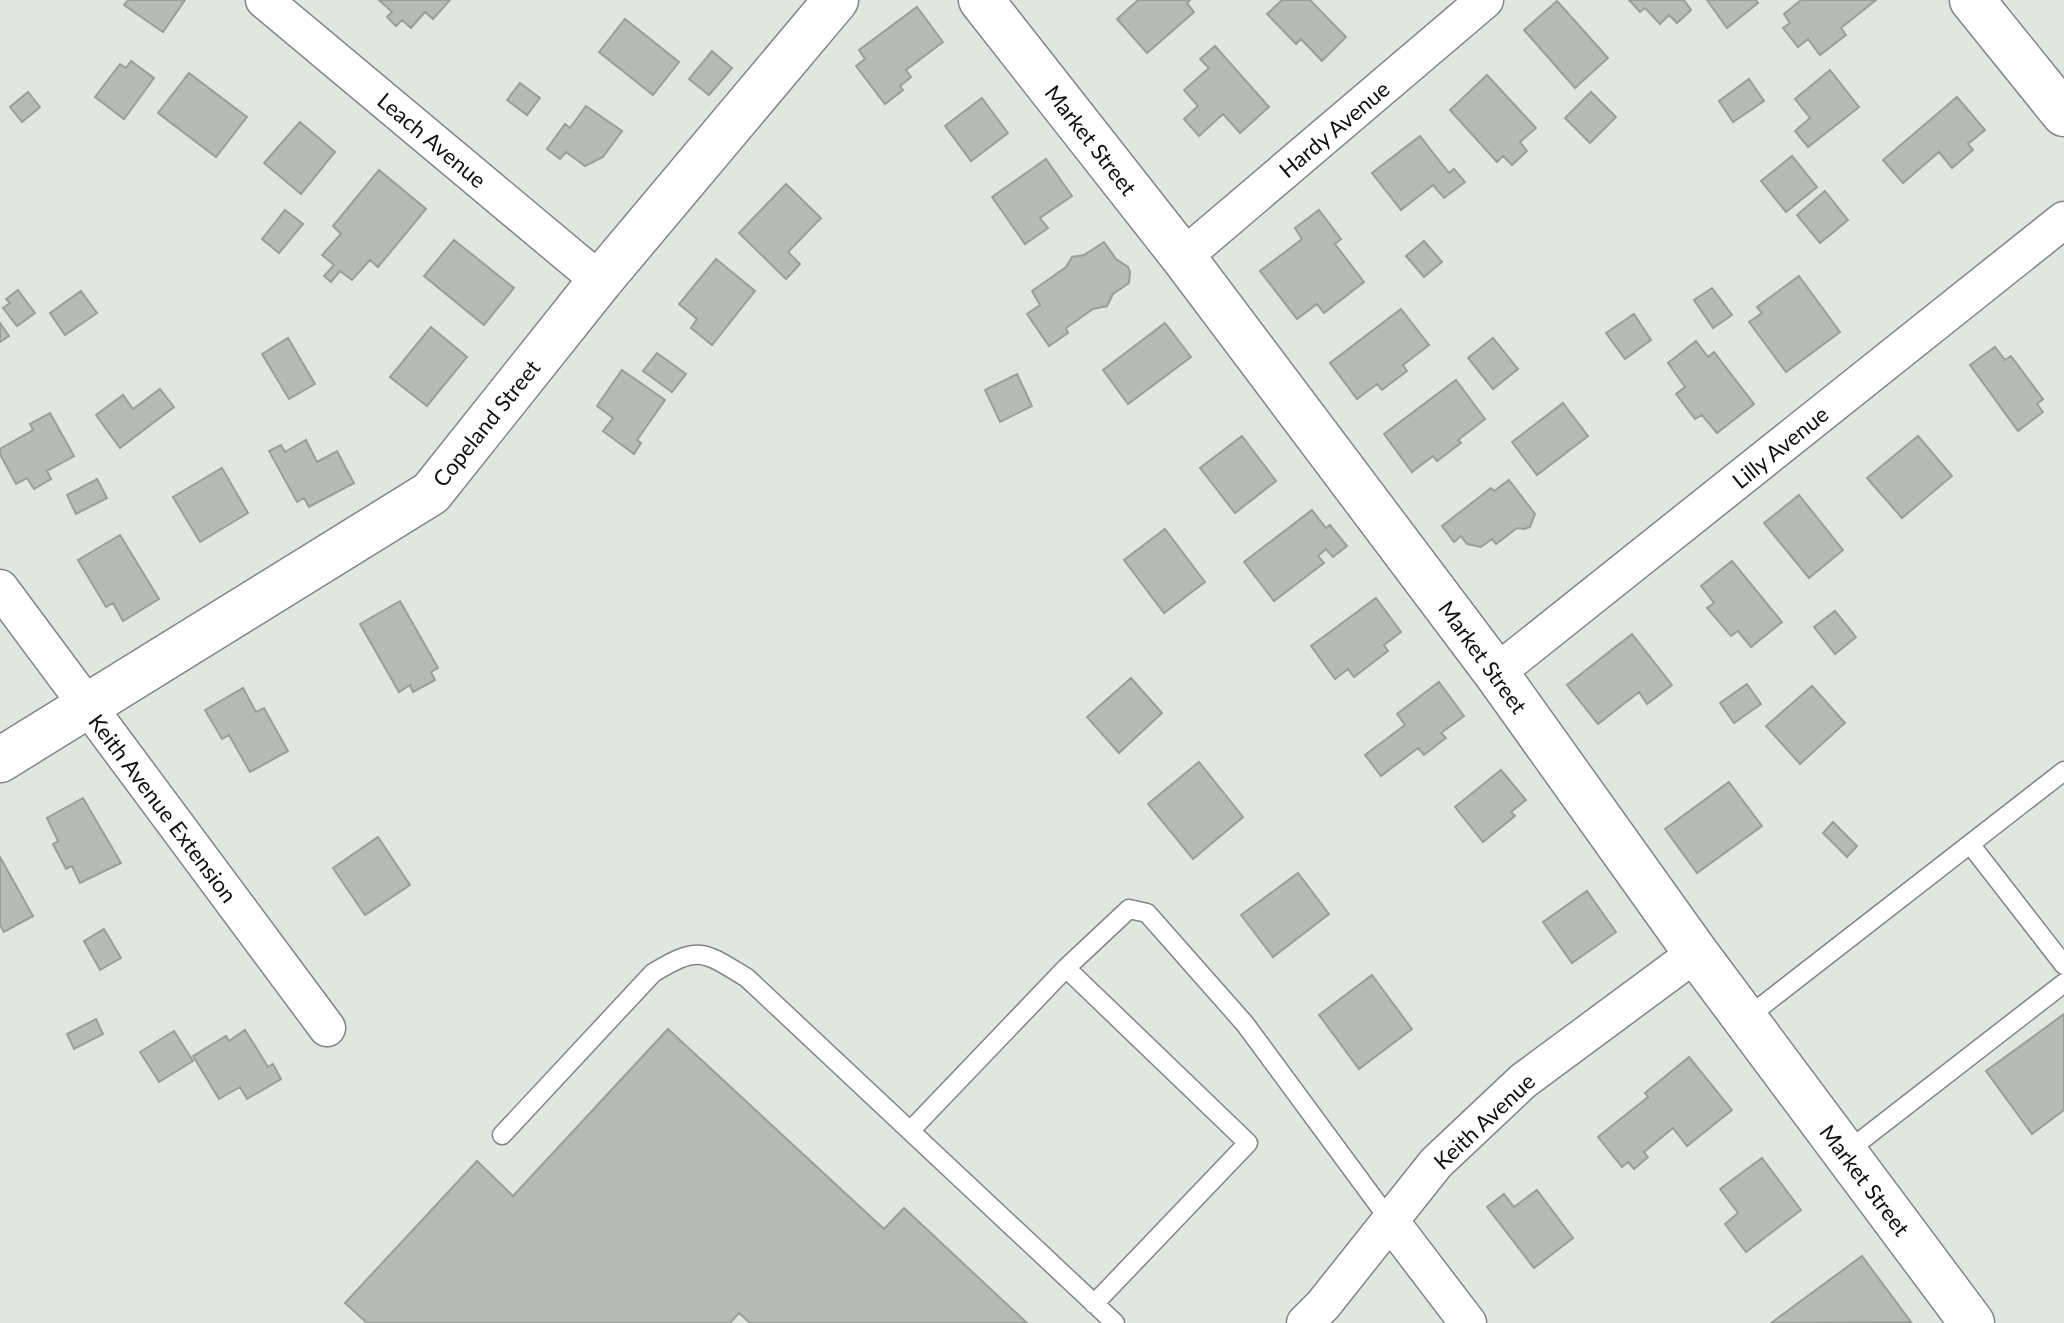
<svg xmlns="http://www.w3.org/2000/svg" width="2064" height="1323" font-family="Lato,sans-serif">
<rect width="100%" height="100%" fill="#e2e6e2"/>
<path fill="#b7bab6" stroke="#9b9e9a" stroke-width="2" d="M 128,0 L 185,0 L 163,32 L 124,5 Z
M 379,0 L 450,0 L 433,19 L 425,12 L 411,28 L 402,20 L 396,26 L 387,17 L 392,12 Z
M 1138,0 L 1190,0 L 1187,3 L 1194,12 L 1147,53 L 1117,19 Z
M 1282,0 L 1310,0 L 1346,37 L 1322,61 L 1301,39 L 1296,44 L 1267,14 Z
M 1629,0 L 1684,0 L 1691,10 L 1677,23 L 1669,15 L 1660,24 L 1645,8 L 1640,12 Z
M 1707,0 L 1756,0 L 1758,3 L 1727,28 Z
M 1801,0 L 1876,0 L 1841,28 L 1846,35 L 1820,55 L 1808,39 L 1798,47 L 1783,28 L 1790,23 L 1784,14 Z
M 1557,1 L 1608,58 L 1575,88 L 1524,30 Z
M 917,7 L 943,42 L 906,70 L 911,77 L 900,86 L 903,90 L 885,104 L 856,66 L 865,59 L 859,50 Z
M 625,19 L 679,62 L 653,95 L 599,52 Z
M 1215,46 L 1269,107 L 1240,133 L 1223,114 L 1199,136 L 1184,119 L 1198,106 L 1184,90 L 1209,68 L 1200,59 Z
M 712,51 L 732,68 L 709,95 L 689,79 Z
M 131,61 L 154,78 L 124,119 L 95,97 L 120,64 L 126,68 Z
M 1830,70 L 1859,107 L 1808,147 L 1795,131 L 1810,118 L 1795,99 Z
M 189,73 L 247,117 L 216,157 L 158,113 Z
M 1487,75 L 1536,128 L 1520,142 L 1527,151 L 1512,165 L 1503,156 L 1497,162 L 1450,110 Z
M 1749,79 L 1764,101 L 1733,122 L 1719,101 Z
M 520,83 L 540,98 L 527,115 L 507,100 Z
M 28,92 L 40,107 L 22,122 L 10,107 Z
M 1591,92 L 1616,117 L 1590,143 L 1565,118 Z
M 1957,97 L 1985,130 L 1968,144 L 1973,150 L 1952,168 L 1939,152 L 1903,183 L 1883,160 Z
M 982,98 L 1008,133 L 971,161 L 945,126 Z
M 586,106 L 622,131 L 603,157 L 585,166 L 566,152 L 560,159 L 547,149 L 565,124 L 570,128 Z
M 300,122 L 335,152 L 301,194 L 264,163 Z
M 1420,136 L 1449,173 L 1454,169 L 1465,182 L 1444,198 L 1433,185 L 1401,210 L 1372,173 Z
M 1792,156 L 1817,187 L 1786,212 L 1761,181 Z
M 1046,159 L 1072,196 L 1040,218 L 1048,228 L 1025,244 L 992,197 Z
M 379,170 L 426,209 L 378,267 L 370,260 L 352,280 L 340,271 L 331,282 L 324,276 L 334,265 L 322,255 L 341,234 L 333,226 Z
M 786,184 L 821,218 L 788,252 L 800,264 L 786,279 L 739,233 Z
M 1825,191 L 1848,220 L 1820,243 L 1797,215 Z
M 285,210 L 303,224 L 279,253 L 262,239 Z
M 1319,210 L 1341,239 L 1335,244 L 1364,282 L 1324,313 L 1317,304 L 1297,319 L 1260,271 L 1302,239 L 1295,228 Z
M 454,240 L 514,288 L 484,325 L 424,276 Z
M 1424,241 L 1442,262 L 1424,277 L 1406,256 Z
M 1104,242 L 1116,259 L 1128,267 L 1130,272 L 1129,283 L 1113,294 L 1107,306 L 1093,309 L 1066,328 L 1068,333 L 1049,346 L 1027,314 L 1040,305 L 1032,291 L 1066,267 L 1072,257 L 1084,255 Z
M 716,259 L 755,291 L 712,345 L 691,328 L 697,319 L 679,304 Z
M 1799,276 L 1840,332 L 1786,372 L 1749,322 L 1762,313 L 1757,307 Z
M 1712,288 L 1732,315 L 1713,328 L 1694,300 Z
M 18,290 L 35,313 L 17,326 L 3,308 L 10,303 L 6,299 Z
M 81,291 L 97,313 L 65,335 L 50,313 Z
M 1401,309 L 1429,345 L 1403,365 L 1407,371 L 1382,390 L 1377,384 L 1357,399 L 1330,363 Z
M 1634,314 L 1651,340 L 1625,359 L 1606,333 Z
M 0,323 L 9,336 L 0,342 Z
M 1165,323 L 1191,357 L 1128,404 L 1103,370 Z
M 431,327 L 467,357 L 427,406 L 390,377 Z
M 288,338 L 315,384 L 289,399 L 262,354 Z
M 1493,338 L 1518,369 L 1493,389 L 1468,358 Z
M 1696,341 L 1708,357 L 1714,352 L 1754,404 L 1717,433 L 1702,415 L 1695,419 L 1676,394 L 1685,387 L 1668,363 Z
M 1995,347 L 2005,360 L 2011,356 L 2043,399 L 2037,404 L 2043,412 L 2018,431 L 1970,365 Z
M 657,353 L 686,374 L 672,392 L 643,371 Z
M 622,370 L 665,400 L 637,440 L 641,443 L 634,454 L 603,431 L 613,418 L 597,406 Z
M 1017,374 L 1032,406 L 1000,422 L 985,390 Z
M 1456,380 L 1485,419 L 1458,440 L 1461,443 L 1437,461 L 1433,456 L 1412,472 L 1384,434 Z
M 160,389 L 174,407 L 120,448 L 96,415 L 123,395 L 133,409 Z
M 1563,403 L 1588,436 L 1537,475 L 1512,442 Z
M 50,413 L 74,456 L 47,471 L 51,479 L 34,489 L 27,478 L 16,484 L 0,454 L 0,449 L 33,430 L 30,424 Z
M 1242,436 L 1276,481 L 1235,513 L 1200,468 Z
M 1918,436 L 1952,476 L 1902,518 L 1867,478 Z
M 306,440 L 317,462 L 337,451 L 354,483 L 309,507 L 304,498 L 297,502 L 269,451 L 281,445 L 285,452 Z
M 222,468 L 248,513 L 200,542 L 173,497 Z
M 97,479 L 107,498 L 76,514 L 67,495 Z
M 1509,480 L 1535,514 L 1530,527 L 1524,529 L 1517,528 L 1496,544 L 1492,539 L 1481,547 L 1467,544 L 1461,536 L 1454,542 L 1442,526 L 1491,488 L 1494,491 Z
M 1799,495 L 1843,550 L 1809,578 L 1764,523 Z
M 1312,510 L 1326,528 L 1330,525 L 1347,546 L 1333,557 L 1326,549 L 1318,556 L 1324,563 L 1274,601 L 1244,562 Z
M 1165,529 L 1205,582 L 1164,613 L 1124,560 Z
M 120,535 L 159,599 L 123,621 L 113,603 L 106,607 L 78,560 Z
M 1732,561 L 1782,622 L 1751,647 L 1738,631 L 1731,636 L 1707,608 L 1714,603 L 1701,586 Z
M 1376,598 L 1401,632 L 1384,645 L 1388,651 L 1354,677 L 1348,669 L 1335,679 L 1311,646 Z
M 400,601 L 438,668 L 431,672 L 435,680 L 413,692 L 410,685 L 399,692 L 360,624 Z
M 1835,611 L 1856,637 L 1835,654 L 1814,627 Z
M 1632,634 L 1672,685 L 1647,704 L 1639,692 L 1598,724 L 1567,685 Z
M 1131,678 L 1162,713 L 1119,753 L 1087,717 Z
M 1439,682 L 1464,716 L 1441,733 L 1446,738 L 1424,755 L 1418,748 L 1381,776 L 1365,755 L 1405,725 L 1397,714 Z
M 1747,684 L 1761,704 L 1734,723 L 1720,703 Z
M 1812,686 L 1845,723 L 1800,764 L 1766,726 Z
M 243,688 L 256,712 L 264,708 L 288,751 L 250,772 L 229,735 L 222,739 L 205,710 Z
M 1199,762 L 1243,817 L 1193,859 L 1148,804 Z
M 1501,770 L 1526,800 L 1511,812 L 1515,816 L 1483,842 L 1455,807 Z
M 1729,782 L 1762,826 L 1697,873 L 1665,829 Z
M 83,798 L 121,863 L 80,883 L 72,866 L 66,869 L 53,844 L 58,841 L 47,818 Z
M 1833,822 L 1857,846 L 1847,857 L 1823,833 Z
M 378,837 L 410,885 L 365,915 L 333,868 Z
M 0,857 L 33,916 L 4,932 L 0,925 Z
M 1298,873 L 1329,914 L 1273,957 L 1241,915 Z
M 1587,891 L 1616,932 L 1572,963 L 1543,922 Z
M 104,929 L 121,958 L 100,970 L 84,941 Z
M 1372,975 L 1412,1029 L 1359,1069 L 1319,1015 Z
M 2064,1014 L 2064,1110 L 2032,1134 L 1986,1071 Z
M 96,1019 L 103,1034 L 74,1049 L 67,1034 Z
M 668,1029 L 884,1229 L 904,1208 L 1027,1323 L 750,1323 L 739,1313 L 730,1323 L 367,1323 L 345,1303 L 477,1161 L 513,1196 Z
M 245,1030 L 268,1067 L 273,1064 L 281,1079 L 247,1099 L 240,1087 L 219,1099 L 193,1056 L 226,1036 L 229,1041 Z
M 174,1031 L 193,1061 L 159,1082 L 140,1052 Z
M 1689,1057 L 1732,1110 L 1687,1146 L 1673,1128 L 1644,1152 L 1648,1157 L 1634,1169 L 1628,1162 L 1622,1167 L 1598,1137 L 1648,1097 L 1645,1093 Z
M 1762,1158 L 1801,1210 L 1746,1252 L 1725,1224 L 1738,1213 L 1720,1189 Z
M 1537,1190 L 1573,1238 L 1534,1268 L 1487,1207 L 1504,1194 L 1514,1207 Z
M 1862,1256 L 1911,1322 L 1771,1323 Z"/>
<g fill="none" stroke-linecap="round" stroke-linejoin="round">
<g stroke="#828581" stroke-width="21">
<path id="service" d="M 1970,844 L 2064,965
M 1066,968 L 1129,909 L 1147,913 L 1245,1024 L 1391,1222
M 1745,1019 L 2064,771
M 910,1131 L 1066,968 L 1248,1143 L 1094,1304
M 502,1135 L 653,973 C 699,945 703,951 747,978 L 1115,1323
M 1845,1153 L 2064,983"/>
</g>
<g stroke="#828581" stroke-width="39">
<path id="minor" d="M 264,0 L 600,281
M 1183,257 L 1485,0
M 0,588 L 327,1028
M 1496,673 L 2064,220
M 1391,1222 L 1468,1323
M 1305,1323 L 1323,1305 L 1436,1163 L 1523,1081 L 1696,953"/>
</g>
<g stroke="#828581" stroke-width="47">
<path id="secondary" d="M 981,0 L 1183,257 L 1496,673 L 1696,953 L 1972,1323
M 1972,0 L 2064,114
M 0,760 L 431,493 L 600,281 L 836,0"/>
</g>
<use href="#service" stroke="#fff" stroke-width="18"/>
<use href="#minor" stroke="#fff" stroke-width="36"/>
<use href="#secondary" stroke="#fff" stroke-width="44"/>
</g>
<g text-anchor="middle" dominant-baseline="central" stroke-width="6" stroke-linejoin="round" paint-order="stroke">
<g font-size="22" fill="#0e100e" stroke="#fff">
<text transform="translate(1334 129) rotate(-40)">Hardy Avenue</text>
<text transform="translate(432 140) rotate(40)">Leach Avenue</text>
<text transform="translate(1091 140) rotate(52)">Market Street</text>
<text transform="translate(486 423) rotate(-51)">Copeland Street</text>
<text transform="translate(1780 447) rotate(-39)">Lilly Avenue</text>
<text transform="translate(1483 657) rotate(54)">Market Street</text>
<text transform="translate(163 808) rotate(53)">Keith Avenue Extension</text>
<text transform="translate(1484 1121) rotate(-43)">Keith Avenue</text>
<text transform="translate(1865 1180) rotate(53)">Market Street</text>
</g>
</g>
</svg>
